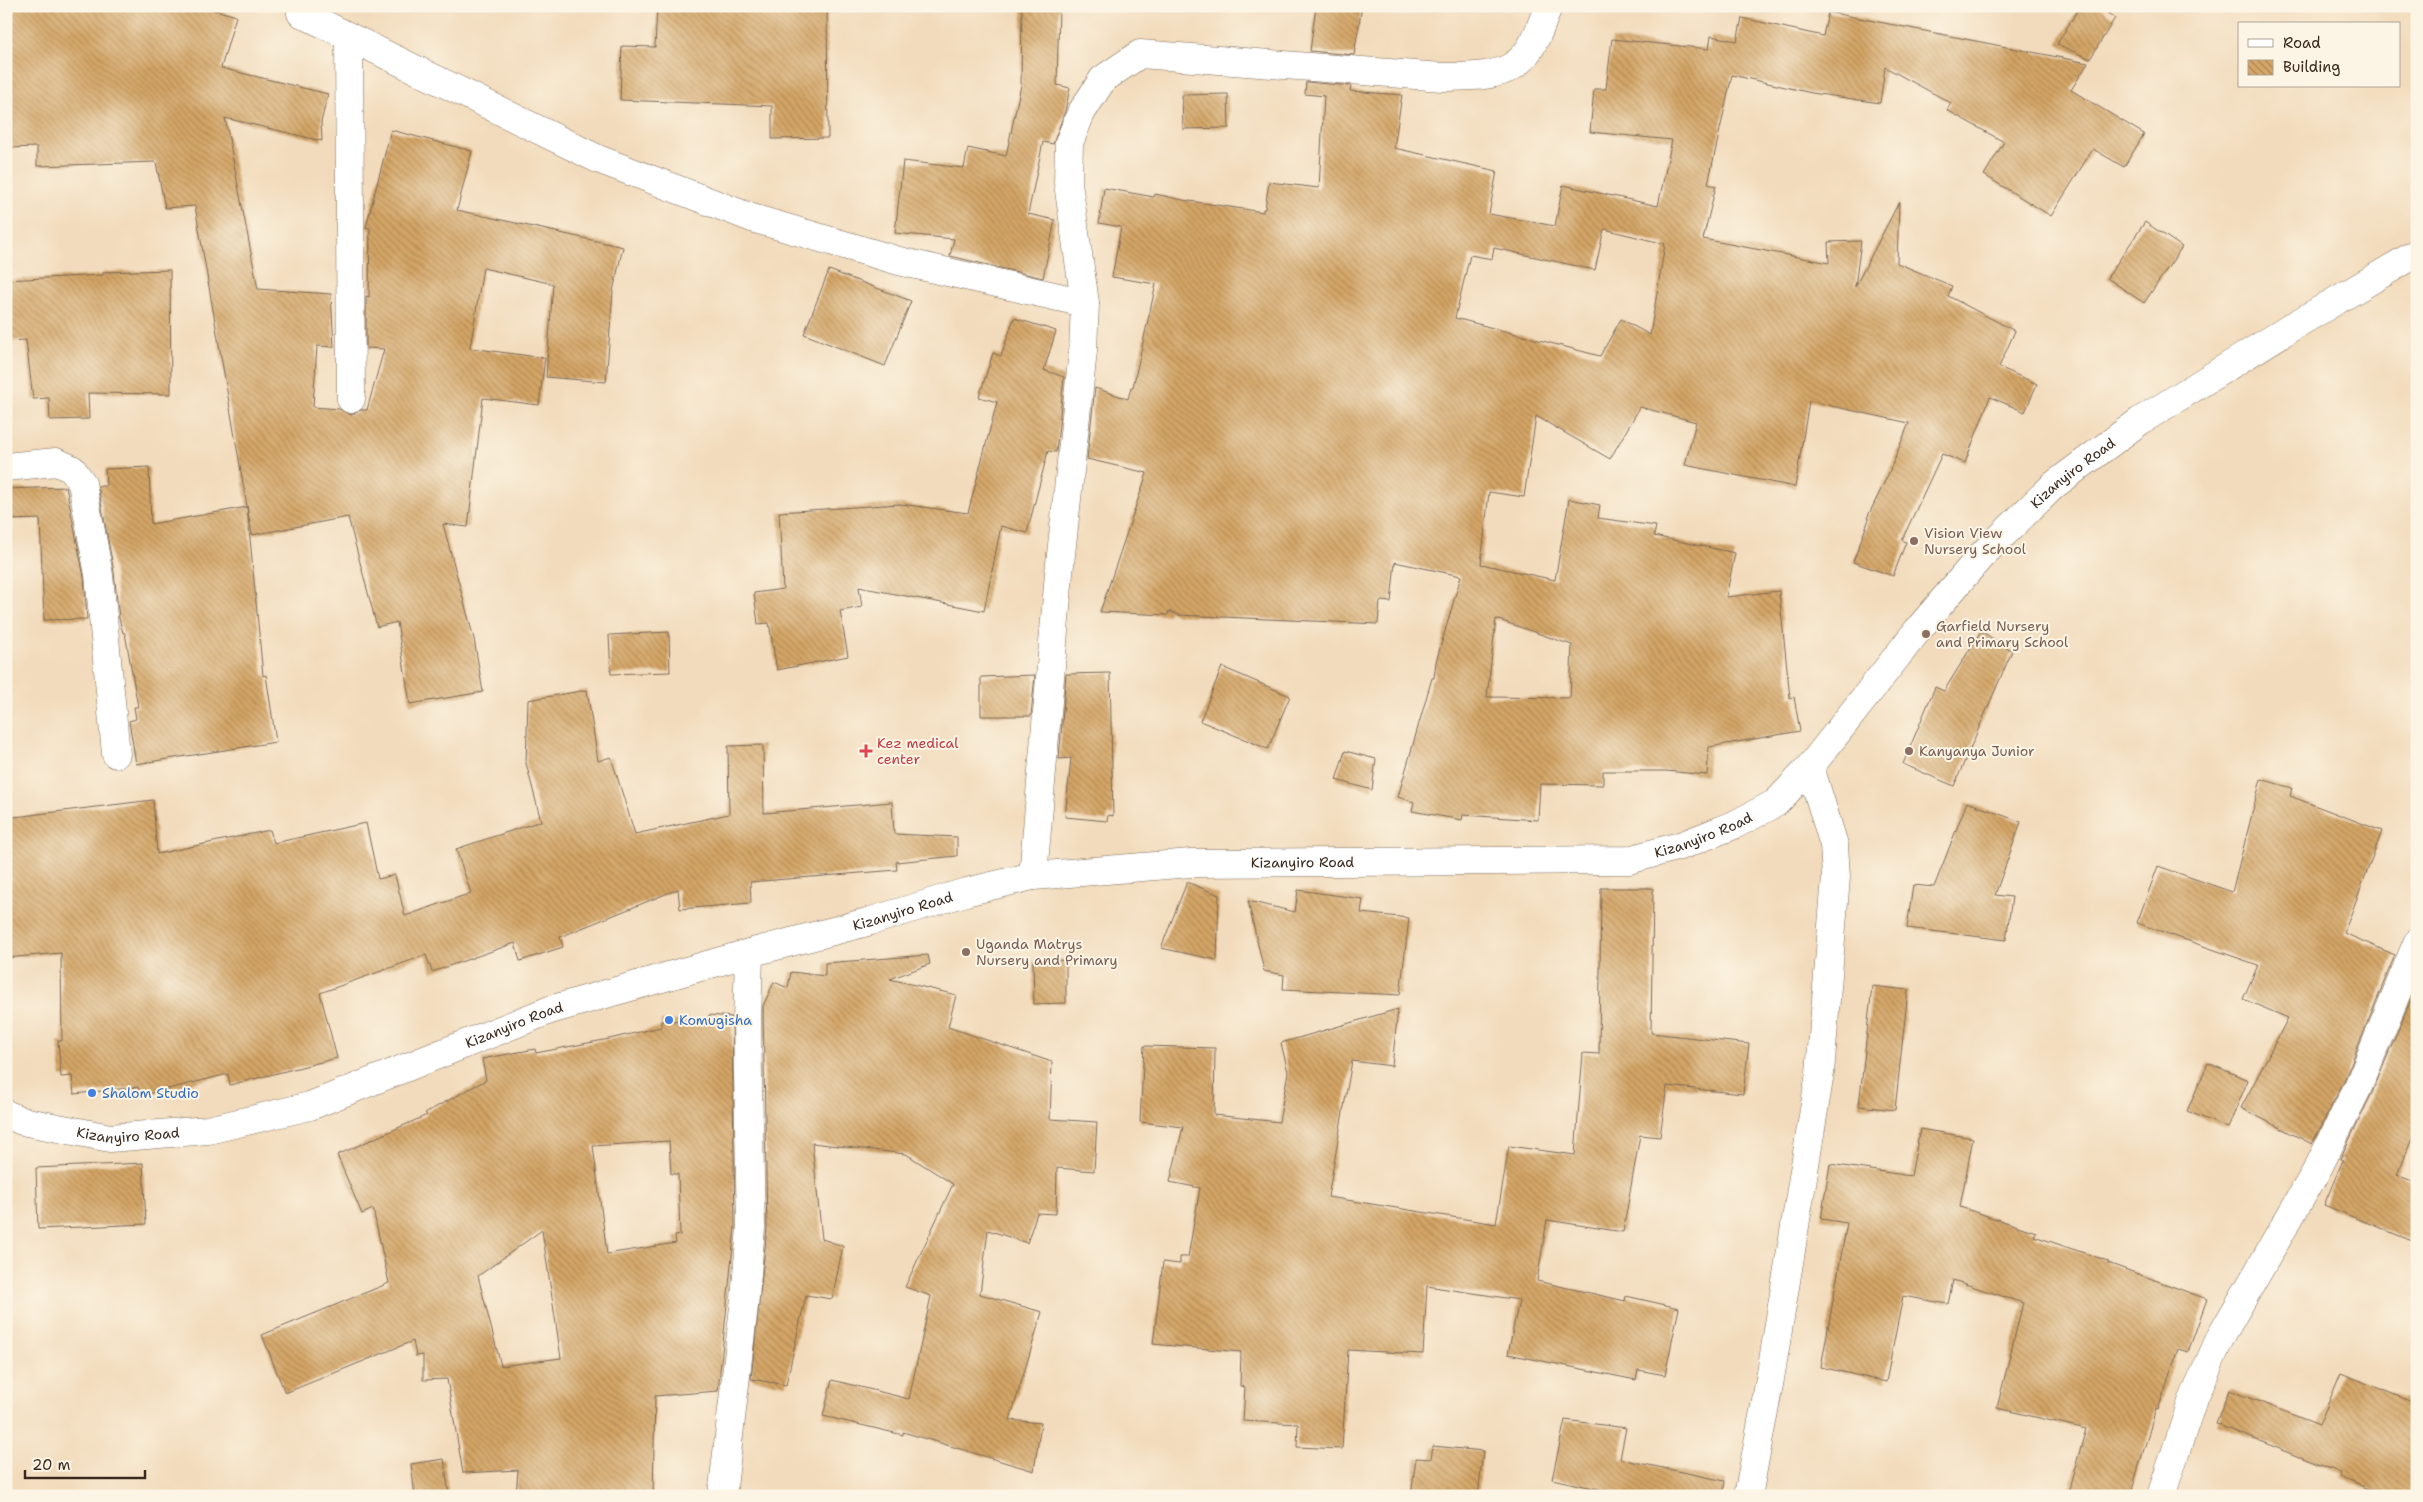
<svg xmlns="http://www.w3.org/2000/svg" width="2423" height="1502" font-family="'Shantell Sans',sans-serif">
<defs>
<pattern id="building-back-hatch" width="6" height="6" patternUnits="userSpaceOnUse" patternTransform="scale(1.25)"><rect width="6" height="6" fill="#d4a566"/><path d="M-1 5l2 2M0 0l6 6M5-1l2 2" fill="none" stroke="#ad8753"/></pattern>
</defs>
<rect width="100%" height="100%" fill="#fcf5e5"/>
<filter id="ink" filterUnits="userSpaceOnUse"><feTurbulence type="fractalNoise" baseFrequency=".02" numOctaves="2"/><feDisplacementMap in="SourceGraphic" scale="10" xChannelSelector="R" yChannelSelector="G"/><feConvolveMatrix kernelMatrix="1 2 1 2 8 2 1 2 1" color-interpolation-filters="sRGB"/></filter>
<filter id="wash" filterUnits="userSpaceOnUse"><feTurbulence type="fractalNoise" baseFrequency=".0096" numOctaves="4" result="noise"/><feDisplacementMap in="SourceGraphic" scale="20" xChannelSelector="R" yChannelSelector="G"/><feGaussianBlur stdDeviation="1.12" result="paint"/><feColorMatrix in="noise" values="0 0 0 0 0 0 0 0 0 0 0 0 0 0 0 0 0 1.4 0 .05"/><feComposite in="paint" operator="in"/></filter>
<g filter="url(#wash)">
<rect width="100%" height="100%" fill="#f2dbbc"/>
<g id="blocks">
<path fill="url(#building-back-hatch)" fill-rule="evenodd" d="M 6,6 L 202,6 L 236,16 L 221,68 L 328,94 L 321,122 L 322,141 L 225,118 L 258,289 L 331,294 L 334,347 L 317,346 L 313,407 L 339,409 L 351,415 L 361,410 L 367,410 L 384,349 L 366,348 L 366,296 L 369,297 L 370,228 L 366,227 L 391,130 L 472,151 L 457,210 L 623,247 L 613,291 L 606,382 L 546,377 L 553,284 L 483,268 L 470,348 L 545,358 L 539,405 L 483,398 L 468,527 L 443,524 L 474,639 L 483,692 L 410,704 L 397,622 L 377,627 L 348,517 L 252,535 L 195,206 L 165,208 L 156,162 L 37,166 L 37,147 L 6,148 L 6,98 L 8,98 Z
M 657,6 L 827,6 L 828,138 L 772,139 L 772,106 L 620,100 L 622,46 L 655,47 Z
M 1022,6 L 1059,6 L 1057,85 L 1070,88 L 1065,111 L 1053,144 L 1043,142 L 1028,214 L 1055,220 L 1043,278 L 950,256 L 954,239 L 895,233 L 903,161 L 964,168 L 968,148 L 1006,156 L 1021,85 Z
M 1316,6 L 1362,6 L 1354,55 L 1310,51 Z
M 2080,6 L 2097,6 L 2115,18 L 2090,59 L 2057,44 Z
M 1828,12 L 2088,63 L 2071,90 L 2144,134 L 2124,167 L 2093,149 L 2051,216 L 1984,175 L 2004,142 L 1947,110 L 1951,103 L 1885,67 L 1880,103 L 1812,93 L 1732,75 L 1708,184 L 1716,186 L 1703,239 L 1829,263 L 1828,242 L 1861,241 L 1855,287 L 1899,202 L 1897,263 L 1952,286 L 1948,296 L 2015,331 L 1999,367 L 2037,384 L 2025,412 L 1990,397 L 1965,463 L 1942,454 L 1902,540 L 1906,542 L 1893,576 L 1853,562 L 1869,519 L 1867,518 L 1888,475 L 1909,423 L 1809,401 L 1795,487 L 1685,465 L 1696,422 L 1640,407 L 1610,459 L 1536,416 L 1524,497 L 1489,492 L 1481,564 L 1555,580 L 1569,499 L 1600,505 L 1598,518 L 1656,526 L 1654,536 L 1735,553 L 1726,597 L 1779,591 L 1790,698 L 1794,697 L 1800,731 L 1709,747 L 1707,775 L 1666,771 L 1603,771 L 1603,785 L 1540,784 L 1538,820 L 1463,815 L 1462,820 L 1412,811 L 1414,802 L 1398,797 L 1432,678 L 1434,678 L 1436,662 L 1461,576 L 1395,562 L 1391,602 L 1380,601 L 1378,624 L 1178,615 L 1169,611 L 1168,615 L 1100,612 L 1147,473 L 1087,459 L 1095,388 L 1128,399 L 1131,387 L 1133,387 L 1156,284 L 1112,277 L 1121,227 L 1099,223 L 1104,188 L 1154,197 L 1155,194 L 1183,200 L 1263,212 L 1263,209 L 1265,209 L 1269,182 L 1319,188 L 1324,96 L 1305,94 L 1306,82 L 1351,86 L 1350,91 L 1402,95 L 1394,148 L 1497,171 L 1489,214 L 1555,226 L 1563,185 L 1658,206 L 1672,140 L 1590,132 L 1594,89 L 1606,89 L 1612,39 L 1709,49 L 1711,36 L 1737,41 L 1742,18 L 1823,36 ZM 1604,229 L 1665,244 L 1650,335 L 1621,319 L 1600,356 L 1455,318 L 1470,255 L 1492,259 L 1494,248 L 1595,270 ZM 1496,619 L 1572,645 L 1570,698 L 1487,697 Z
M 1228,94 L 1229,128 L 1183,129 L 1182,95 Z
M 2145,222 L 2182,247 L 2144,303 L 2107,278 Z
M 170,270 L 171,394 L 88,393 L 89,419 L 50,420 L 49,398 L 33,399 L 26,340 L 6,341 L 6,280 L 103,275 L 103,272 Z
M 829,270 L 911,301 L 885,366 L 804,334 Z
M 1014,318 L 1056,331 L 1044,370 L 1064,377 L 1056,452 L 1048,451 L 1027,533 L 1001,526 L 984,611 L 859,587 L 862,607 L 840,611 L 848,656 L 777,670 L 769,623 L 758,624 L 754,593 L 783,589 L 779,512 L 900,504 L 968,513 L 997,402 L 979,397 L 993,353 L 1001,356 Z
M 149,467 L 151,524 L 247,507 L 263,676 L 266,675 L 276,742 L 136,764 L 129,721 L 136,719 L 134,707 L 138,707 L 125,633 L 123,633 L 119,618 L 114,572 L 98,486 L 106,486 L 105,469 Z
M 66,487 L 84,577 L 87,619 L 44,620 L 40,519 L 6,520 L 6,489 Z
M 1981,631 L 2012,651 L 1954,786 L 1903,764 L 1935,687 L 1944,691 Z
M 669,632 L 670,672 L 611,674 L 609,635 Z
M 1222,667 L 1290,696 L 1268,749 L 1200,721 Z
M 1110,673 L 1113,816 L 1108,815 L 1107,821 L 1065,817 L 1071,758 L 1059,759 L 1066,674 Z
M 1035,675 L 1031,716 L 981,716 L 981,677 Z
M 587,690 L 598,761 L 611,757 L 635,834 L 729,814 L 728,746 L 763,745 L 764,813 L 892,802 L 894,834 L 957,837 L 957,856 L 896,862 L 897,870 L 750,882 L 751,903 L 680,909 L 678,889 L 560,937 L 563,947 L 520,961 L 515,943 L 432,972 L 426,955 L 320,993 L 337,1058 L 230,1085 L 228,1074 L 140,1096 L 138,1087 L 74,1094 L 72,1076 L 61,1077 L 58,1041 L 62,1041 L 61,953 L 6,958 L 6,818 L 153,800 L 157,854 L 270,830 L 274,843 L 366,823 L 378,879 L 395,875 L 405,916 L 471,893 L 456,849 L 541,821 L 526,763 L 528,700 Z
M 1345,751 L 1376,759 L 1372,790 L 1336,780 Z
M 2261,779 L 2292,788 L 2290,796 L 2382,831 L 2344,933 L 2395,955 L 2344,1081 L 2312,1144 L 2241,1108 L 2288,1018 L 2243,999 L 2258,965 L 2137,923 L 2158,866 L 2232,892 Z
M 1967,802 L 2021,822 L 1995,895 L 2012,897 L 2006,940 L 1907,928 L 1913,885 L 1934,887 Z
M 1187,882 L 1219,895 L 1217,960 L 1161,948 Z
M 1601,888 L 1653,888 L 1651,1033 L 1749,1044 L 1743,1094 L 1667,1086 L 1660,1137 L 1640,1135 L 1623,1232 L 1547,1220 L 1537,1281 L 1625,1301 L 1626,1296 L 1679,1308 L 1665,1375 L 1638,1370 L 1636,1380 L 1508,1354 L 1519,1300 L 1427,1286 L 1423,1354 L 1348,1350 L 1342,1449 L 1297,1447 L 1298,1424 L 1243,1421 L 1245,1387 L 1240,1386 L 1241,1352 L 1153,1344 L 1163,1262 L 1180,1264 L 1180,1257 L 1188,1257 L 1200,1188 L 1170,1182 L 1183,1127 L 1140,1122 L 1144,1046 L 1215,1048 L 1214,1115 L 1279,1122 L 1288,1072 L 1281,1043 L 1398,1009 L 1392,1066 L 1352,1061 L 1328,1197 L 1496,1224 L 1509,1146 L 1575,1155 L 1583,1053 L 1599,1054 Z
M 1298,890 L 1363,899 L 1361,913 L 1409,918 L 1400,995 L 1283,989 L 1284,975 L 1264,971 L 1248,901 L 1295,912 Z
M 928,955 L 930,964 L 890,979 L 956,995 L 948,1027 L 1052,1062 L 1050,1119 L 1097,1122 L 1094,1171 L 1057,1168 L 1056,1214 L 1037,1213 L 1027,1243 L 988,1230 L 980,1294 L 1042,1312 L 1010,1420 L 1041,1423 L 1034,1471 L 903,1432 L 903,1435 L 823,1416 L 832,1380 L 909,1399 L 931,1296 L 905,1287 L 953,1184 L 906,1154 L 812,1143 L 822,1239 L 843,1246 L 832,1299 L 806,1295 L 786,1385 L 751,1379 L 767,1228 L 763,1006 L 774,982 L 788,988 L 791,972 L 825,976 L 825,963 Z
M 1066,960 L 1066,1003 L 1034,1004 L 1033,961 Z
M 2417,985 L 2417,1127 L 2397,1175 L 2417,1183 L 2417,1243 L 2324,1205 L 2343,1160 L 2340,1159 L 2372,1093 Z
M 1872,986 L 1908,990 L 1895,1110 L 1859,1106 Z
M 709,1015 L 732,1017 L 735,1227 L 718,1391 L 655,1396 L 653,1496 L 516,1496 L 518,1470 L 463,1473 L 447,1379 L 423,1380 L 423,1355 L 416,1356 L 413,1341 L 285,1393 L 262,1335 L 389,1283 L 373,1209 L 362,1214 L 337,1155 L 427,1115 L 425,1113 L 486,1080 L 482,1059 L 535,1049 L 536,1053 L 609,1039 L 661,1027 L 661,1021 L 708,1020 ZM 669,1141 L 671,1174 L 678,1174 L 680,1235 L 675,1236 L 676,1243 L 607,1254 L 593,1146 ZM 542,1230 L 561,1358 L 501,1366 L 478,1276 Z
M 2208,1063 L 2248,1080 L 2228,1128 L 2187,1111 Z
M 1920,1129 L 1973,1138 L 1960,1207 L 2036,1232 L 2034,1236 L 2108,1261 L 2108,1263 L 2207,1299 L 2188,1352 L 2178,1349 L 2158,1410 L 2156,1409 L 2130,1496 L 2067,1496 L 2086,1429 L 1997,1408 L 2023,1303 L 1953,1280 L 1948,1304 L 1903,1296 L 1886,1382 L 1821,1367 L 1847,1223 L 1821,1219 L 1830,1164 L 1911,1176 Z
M 143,1163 L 146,1224 L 38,1229 L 36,1168 Z
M 2341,1373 L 2417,1404 L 2417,1477 L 2409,1496 L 2387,1496 L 2339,1477 L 2341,1473 L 2216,1424 L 2229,1390 L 2319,1425 Z
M 1565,1420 L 1626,1428 L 1620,1459 L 1725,1481 L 1723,1496 L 1630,1496 L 1552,1479 Z
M 1433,1446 L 1483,1451 L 1478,1496 L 1411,1496 L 1416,1458 L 1431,1459 Z
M 444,1459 L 449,1496 L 415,1496 L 411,1464 Z"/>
</g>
</g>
<g filter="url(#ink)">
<use href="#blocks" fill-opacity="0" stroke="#7b6855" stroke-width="1"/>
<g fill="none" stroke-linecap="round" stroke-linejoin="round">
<g stroke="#7b6855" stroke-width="29">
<g id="minor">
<path d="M 301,13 L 598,159 L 752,218 L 899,261 L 1085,303 L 1083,351 L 1059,573 L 1033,876"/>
<path d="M 349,37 L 351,399"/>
<path d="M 1085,303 L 1068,183 L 1069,143 L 1081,113 L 1103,79 L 1140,54 L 1442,77 C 1509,76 1526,74 1548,6"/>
<path d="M 6,467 L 56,462 L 72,469 L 82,483 L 99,575 L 116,754"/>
<path id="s1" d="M 6,1114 L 22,1121 L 110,1138 L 208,1130 L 310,1106 L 550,1010 L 749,953 L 871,921 L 966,892 L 1033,876 L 1191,863 L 1629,860 L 1683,845 L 1734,825 L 1776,803 L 1810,767 L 1917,631 L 1980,557 L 2054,485 L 2140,421 L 2295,325 L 2417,253"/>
<path d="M 722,1496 L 745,1298 L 751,1228 L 747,1024 L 749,953"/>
<path d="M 1748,1496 L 1770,1379 L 1820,1073 L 1836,877 L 1834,845 L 1810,767"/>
<path d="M 2161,1496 L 2192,1402 L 2221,1336 L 2318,1168 L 2358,1087 L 2417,943"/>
</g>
</g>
<use href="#minor" stroke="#fff" stroke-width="28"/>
</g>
</g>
<g fill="#8d6e63" stroke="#fcf5e5" stroke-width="2">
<circle cx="1914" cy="541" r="5"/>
<circle cx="1926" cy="634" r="5"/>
<circle cx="1909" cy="751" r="5"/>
<circle cx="966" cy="952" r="5"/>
</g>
<path fill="#e0444e" stroke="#fcf5e5" stroke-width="2" d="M863.5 743.5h5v5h5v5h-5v5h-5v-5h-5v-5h5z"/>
<g fill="#3f7fe0" stroke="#fcf5e5" stroke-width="2">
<circle cx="669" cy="1020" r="5"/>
<circle cx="92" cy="1093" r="5"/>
</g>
<g text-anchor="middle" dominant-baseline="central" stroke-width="4" stroke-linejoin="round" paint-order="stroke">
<g font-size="14" fill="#3b2a1e" stroke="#fcf5e5">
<text stroke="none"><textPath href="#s1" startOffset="2270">Kizanyiro Road</textPath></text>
<text stroke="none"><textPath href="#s1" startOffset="1745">Kizanyiro Road</textPath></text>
<text stroke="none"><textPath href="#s1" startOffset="1340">Kizanyiro Road</textPath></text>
<text stroke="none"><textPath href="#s1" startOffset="935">Kizanyiro Road</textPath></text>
<text stroke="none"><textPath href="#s1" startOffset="530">Kizanyiro Road</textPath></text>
<text stroke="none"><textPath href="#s1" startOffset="125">Kizanyiro Road</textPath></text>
</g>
<g font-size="14" fill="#785e54" stroke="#fcf5e5" text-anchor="start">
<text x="1924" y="533">Vision View<tspan x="1924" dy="16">Nursery School</tspan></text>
<text x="1936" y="626">Garfield Nursery<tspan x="1936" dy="16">and Primary School</tspan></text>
<text x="1919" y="751">Kanyanya Junior</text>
<text x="976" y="944">Uganda Matrys<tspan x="976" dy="16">Nursery and Primary</tspan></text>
</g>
<g font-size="14" fill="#be3a42" stroke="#fcf5e5" text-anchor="start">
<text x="877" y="743">Kez medical<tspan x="877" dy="16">center</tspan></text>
</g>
<g font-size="14" fill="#366cbe" stroke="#fcf5e5" text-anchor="start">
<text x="679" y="1020">Komugisha</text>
<text x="102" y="1093">Shalom Studio</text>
</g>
</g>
<rect width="2423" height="1502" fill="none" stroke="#fcf5e5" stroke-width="25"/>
<rect x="2238" y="22" width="162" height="65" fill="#fcf5e5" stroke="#afa495"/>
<rect x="2248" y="39" width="25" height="8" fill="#ffffff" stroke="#afa495"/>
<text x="2283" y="48" font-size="15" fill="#3b2a1e">Road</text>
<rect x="2248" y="60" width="25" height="15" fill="url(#building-back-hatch)" stroke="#afa495"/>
<text x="2283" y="72" font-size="15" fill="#3b2a1e">Building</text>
<path d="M25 1470v8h120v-8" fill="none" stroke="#3b2a1e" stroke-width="2.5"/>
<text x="32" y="1470" font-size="15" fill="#3b2a1e" stroke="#fcf5e5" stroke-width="4" paint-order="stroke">20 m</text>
</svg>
